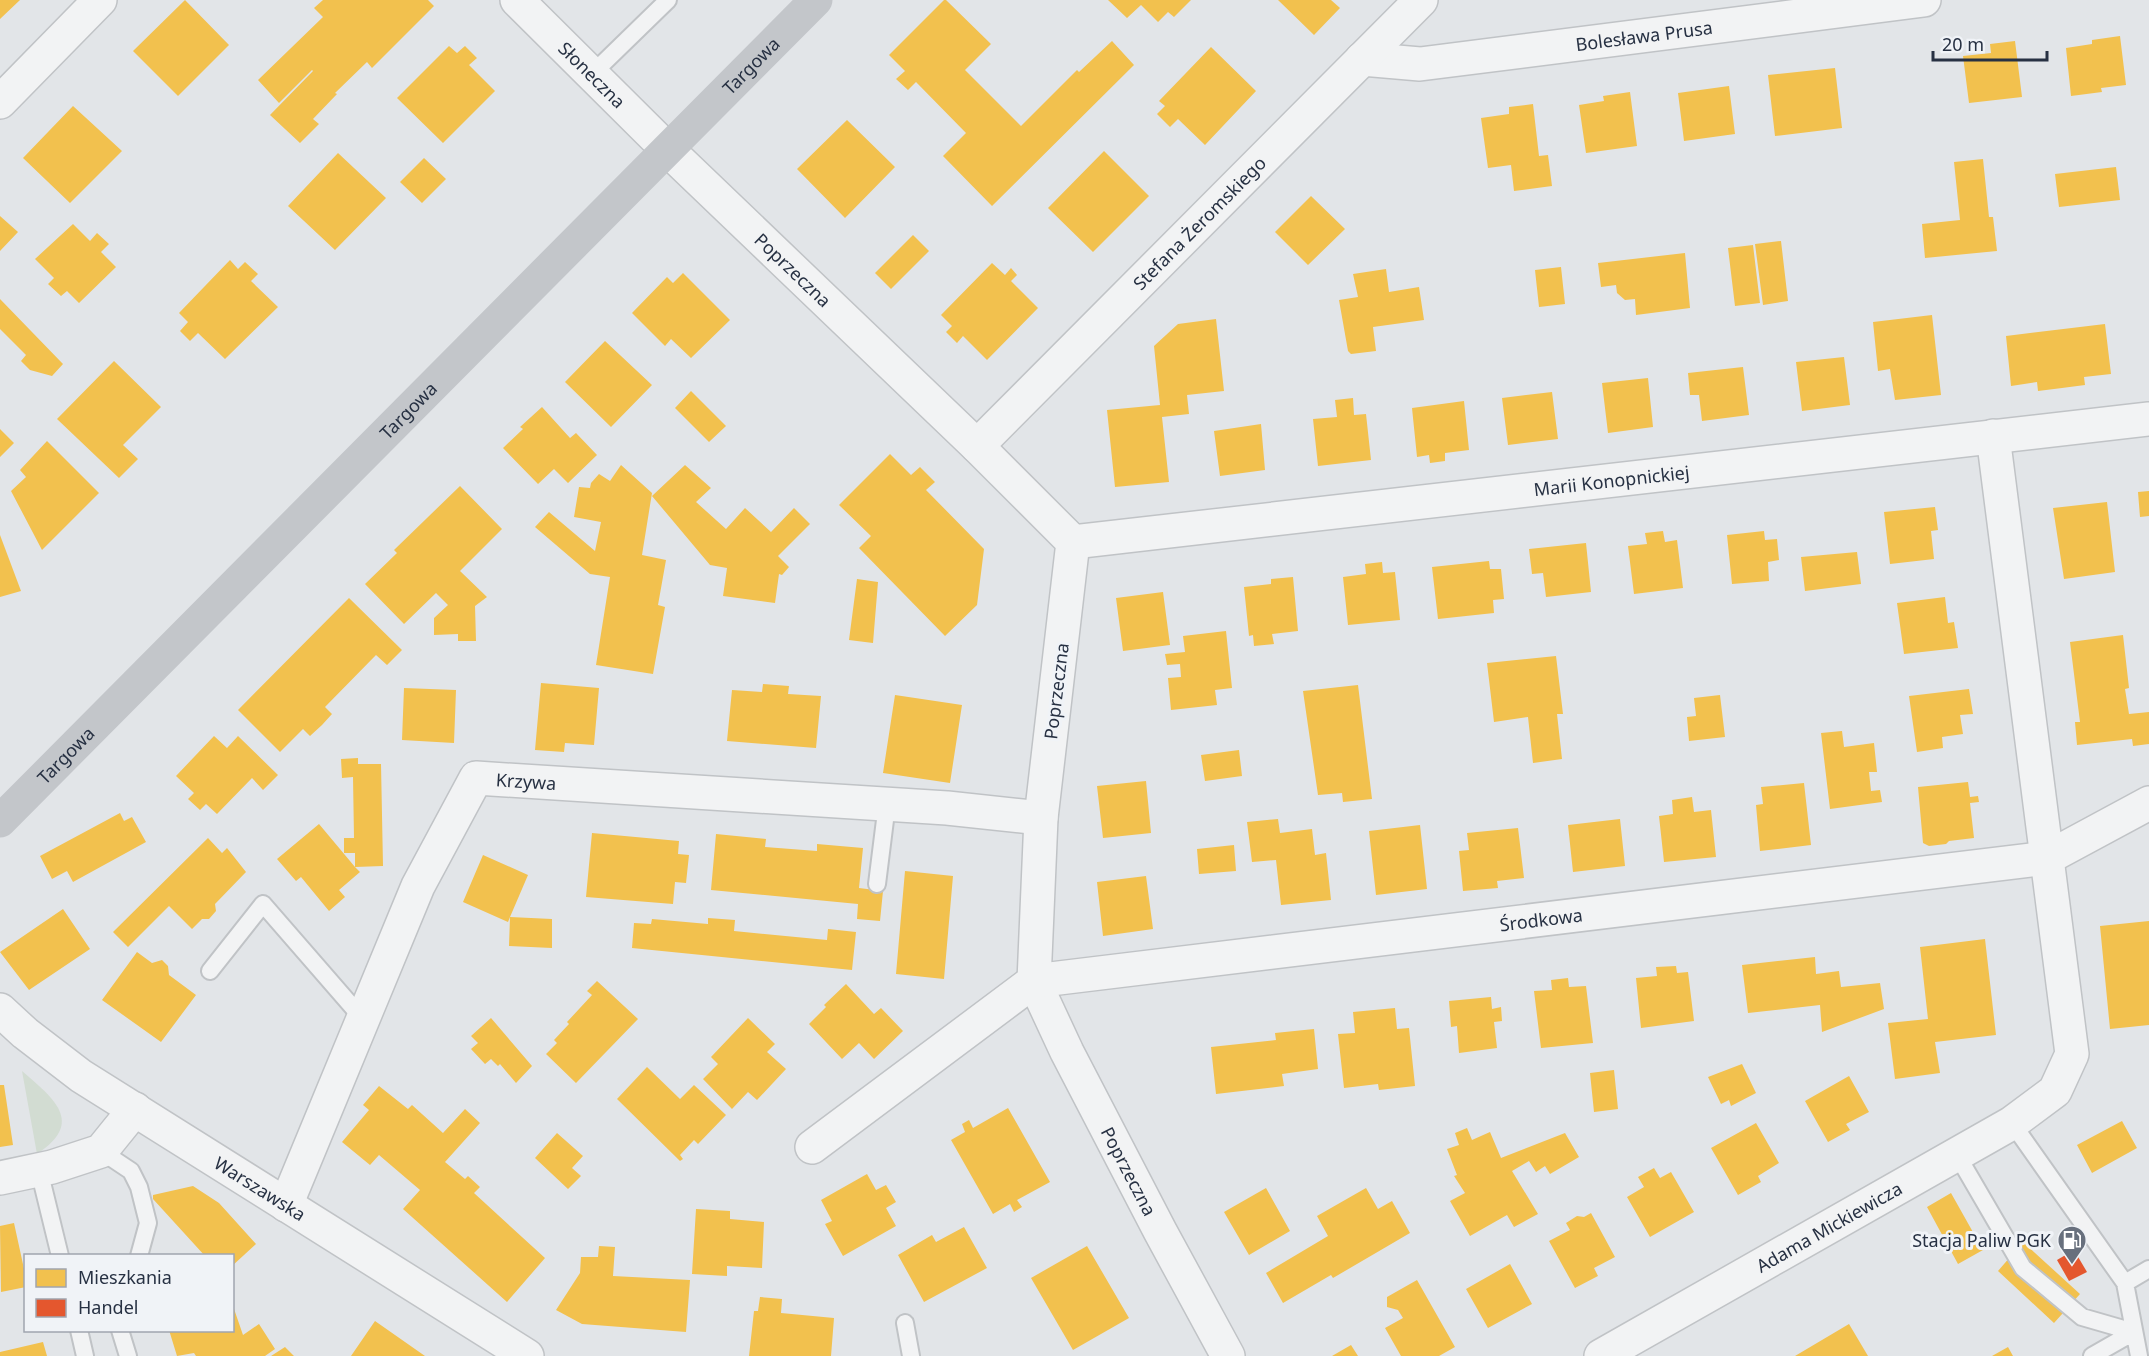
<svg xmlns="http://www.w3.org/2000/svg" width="2149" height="1356" font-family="'Noto Sans',sans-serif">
<rect width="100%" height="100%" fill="#e2e5e8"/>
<path fill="#d2dcd2" d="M 22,1071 C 53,1098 86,1122 37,1154 Z"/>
<path fill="#f2c14e" d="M 0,0 L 20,0 L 0,19 Z
M 185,0 L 229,45 L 178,96 L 133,51 Z
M 323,0 L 428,0 L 434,6 L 372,68 L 367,62 L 335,93 L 337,94 L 313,119 L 319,124 L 300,143 L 270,115 L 313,71 L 312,70 L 279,103 L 258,80 L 323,17 L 314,8 Z
M 944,0 L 946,0 L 991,44 L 965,70 L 1021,126 L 1077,70 L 1079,72 L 1112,41 L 1134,65 L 992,206 L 943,156 L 966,133 L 916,82 L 908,90 L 896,79 L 905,71 L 889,55 Z
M 1108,0 L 1191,0 L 1174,17 L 1168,12 L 1158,22 L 1141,5 L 1127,18 Z
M 1278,0 L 1331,0 L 1340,8 L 1314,35 Z
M 2120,36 L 2126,85 L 2101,88 L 2102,92 L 2071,96 L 2066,48 L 2092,44 L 2092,40 Z
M 2015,41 L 2022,97 L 1969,103 L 1963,56 L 1991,53 L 1990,44 Z
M 449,46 L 457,53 L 465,46 L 477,58 L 469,65 L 495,91 L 443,143 L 397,98 Z
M 1211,47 L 1256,91 L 1205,145 L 1178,119 L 1170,127 L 1157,114 L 1165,106 L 1159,101 Z
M 1835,68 L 1842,128 L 1775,136 L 1768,75 Z
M 1729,86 L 1735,134 L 1684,141 L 1678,93 Z
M 1630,92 L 1637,146 L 1586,153 L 1579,105 L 1604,101 L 1603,96 Z
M 1533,104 L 1539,156 L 1548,155 L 1552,186 L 1514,191 L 1511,165 L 1488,168 L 1481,118 L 1509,114 L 1509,107 Z
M 73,106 L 122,151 L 70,203 L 23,158 Z
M 847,120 L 895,167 L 845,218 L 797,169 Z
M 1104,151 L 1149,196 L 1093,252 L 1048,208 Z
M 338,153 L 386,198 L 335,250 L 288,206 Z
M 424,158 L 446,179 L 422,203 L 400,182 Z
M 1983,159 L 1989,217 L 1993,217 L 1997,251 L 1925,258 L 1922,224 L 1960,220 L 1954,162 Z
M 2116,167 L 2120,200 L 2059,207 L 2055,174 Z
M 1311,196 L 1345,229 L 1308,265 L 1275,232 Z
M 0,216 L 18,232 L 0,251 Z
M 73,224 L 90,241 L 97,233 L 109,244 L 101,252 L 116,267 L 79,303 L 67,291 L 61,296 L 48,284 L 54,278 L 35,259 Z
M 913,235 L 929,251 L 891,289 L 875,273 Z
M 1781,241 L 1788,301 L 1763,305 L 1755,244 Z
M 1753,245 L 1760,303 L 1735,306 L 1728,248 Z
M 1685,253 L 1690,308 L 1636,315 L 1635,299 L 1625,300 L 1617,293 L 1616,285 L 1601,287 L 1598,263 Z
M 230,260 L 238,269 L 245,262 L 258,274 L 251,281 L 278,307 L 225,359 L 198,333 L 190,341 L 180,331 L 188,322 L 179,313 Z
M 992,263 L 1005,275 L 1011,268 L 1017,275 L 1011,281 L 1038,308 L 987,360 L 963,336 L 957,343 L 946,332 L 952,326 L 941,315 Z
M 1561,267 L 1565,304 L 1539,307 L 1535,270 Z
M 1386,269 L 1389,292 L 1419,287 L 1424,320 L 1373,327 L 1376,351 L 1351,354 L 1348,351 L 1339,300 L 1358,297 L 1353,274 Z
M 683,273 L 730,320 L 691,358 L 671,339 L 665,346 L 632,313 L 667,277 L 673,283 Z
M 0,299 L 63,364 L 52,376 L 30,370 L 21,361 L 26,355 L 0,329 Z
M 1932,315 L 1941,395 L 1895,400 L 1890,369 L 1878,371 L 1873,322 Z
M 1216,319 L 1224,391 L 1187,395 L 1189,414 L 1162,417 L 1169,482 L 1115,487 L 1107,410 L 1160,405 L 1154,346 L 1178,324 Z
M 2105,324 L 2111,374 L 2084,377 L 2085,385 L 2062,388 L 2038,391 L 2037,382 L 2011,386 L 2006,336 Z
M 605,341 L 652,385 L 611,427 L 565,382 Z
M 1844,357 L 1850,405 L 1802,411 L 1796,362 Z
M 114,361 L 161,407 L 123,445 L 138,459 L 119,478 L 57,419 Z
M 1743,367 L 1749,415 L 1702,421 L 1699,395 L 1690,395 L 1688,373 Z
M 1648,378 L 1653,427 L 1608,433 L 1602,383 Z
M 691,391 L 726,426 L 709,442 L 675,408 Z
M 1552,392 L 1558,439 L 1508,445 L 1502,398 Z
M 1353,398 L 1354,415 L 1366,414 L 1371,460 L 1318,466 L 1313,419 L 1337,417 L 1335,400 Z
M 1464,401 L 1469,450 L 1445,453 L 1445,461 L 1430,463 L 1429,455 L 1417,457 L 1412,408 Z
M 542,407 L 570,438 L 576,433 L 597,455 L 568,483 L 554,469 L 538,484 L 503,448 L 523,429 L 520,427 Z
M 1261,424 L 1265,470 L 1220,476 L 1214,431 Z
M 0,429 L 14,443 L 0,457 Z
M 47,441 L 99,493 L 42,550 L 11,491 L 26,477 L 20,470 Z
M 890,454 L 911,475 L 920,467 L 935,482 L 926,490 L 984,549 L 977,605 L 945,636 L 859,548 L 871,536 L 839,505 Z
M 621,465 L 652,493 L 642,555 L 666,560 L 658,605 L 665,607 L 653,674 L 596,665 L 610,577 L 590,574 L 535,527 L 549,512 L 595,551 L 601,522 L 574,517 L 579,487 L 590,488 L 591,483 L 599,474 L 610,481 Z
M 685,465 L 711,488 L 696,502 L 726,529 L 745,508 L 771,532 L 794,508 L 810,524 L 778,556 L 789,567 L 782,575 L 779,574 L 775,603 L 723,596 L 727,568 L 710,565 L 652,496 Z
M 460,486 L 502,529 L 460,571 L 487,597 L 475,606 L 476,641 L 458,641 L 458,634 L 434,635 L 434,618 L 448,605 L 436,593 L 404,624 L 365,584 L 397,553 L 394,550 Z
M 2149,491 L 2149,516 L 2140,517 L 2138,492 Z
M 2107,502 L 2115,572 L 2064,579 L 2053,508 Z
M 1935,507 L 1938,530 L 1931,531 L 1934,559 L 1890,564 L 1884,512 Z
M 1663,531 L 1665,542 L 1677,540 L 1683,588 L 1634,594 L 1628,546 L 1647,544 L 1645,533 Z
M 1764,531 L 1765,540 L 1777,539 L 1779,560 L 1768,562 L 1769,581 L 1732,584 L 1727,535 Z
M 0,535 L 21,591 L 0,597 Z
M 1586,543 L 1591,592 L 1546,597 L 1543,573 L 1532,574 L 1529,549 Z
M 1857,552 L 1861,584 L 1805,591 L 1801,557 Z
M 1489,561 L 1490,569 L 1501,569 L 1504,599 L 1493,600 L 1494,613 L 1438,619 L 1432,567 Z
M 1382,562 L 1383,573 L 1395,572 L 1400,620 L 1348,625 L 1343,577 L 1366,574 L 1365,564 Z
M 1293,577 L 1298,631 L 1272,634 L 1274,644 L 1254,646 L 1253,635 L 1249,636 L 1244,587 L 1271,584 L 1271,579 Z
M 857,579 L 878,582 L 873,643 L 849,640 Z
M 1163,592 L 1170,645 L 1123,651 L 1116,598 Z
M 1945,597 L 1948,623 L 1954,622 L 1958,648 L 1904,654 L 1897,603 Z
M 349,598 L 402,650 L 387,665 L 376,655 L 325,707 L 332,714 L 322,725 L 310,736 L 303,729 L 280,752 L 238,710 Z
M 1226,631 L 1232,688 L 1215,690 L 1217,705 L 1171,710 L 1168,678 L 1181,677 L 1180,664 L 1167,665 L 1165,654 L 1185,652 L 1183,636 Z
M 2123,635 L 2129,688 L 2125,689 L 2129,714 L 2149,712 L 2149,744 L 2133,746 L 2132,739 L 2077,745 L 2075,722 L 2080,722 L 2070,642 Z
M 1556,656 L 1563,714 L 1557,714 L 1562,759 L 1533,763 L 1528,717 L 1494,722 L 1487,663 Z
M 541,683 L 599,688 L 594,745 L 565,743 L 564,752 L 535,750 Z
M 763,684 L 789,686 L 788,694 L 821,696 L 816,748 L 727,741 L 732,690 L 762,692 Z
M 1358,685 L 1372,799 L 1343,802 L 1342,793 L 1318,795 L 1303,691 Z
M 404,688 L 456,690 L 454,743 L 402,740 Z
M 1969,689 L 1973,714 L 1960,715 L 1963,734 L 1942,737 L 1943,748 L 1917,752 L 1909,696 Z
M 895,695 L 962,705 L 950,783 L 883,773 Z
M 1720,695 L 1725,737 L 1689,741 L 1687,717 L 1696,716 L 1694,698 Z
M 1842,731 L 1844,747 L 1874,743 L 1877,772 L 1869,772 L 1871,791 L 1880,790 L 1882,802 L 1830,809 L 1821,733 Z
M 214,736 L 227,748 L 238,736 L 278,775 L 263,790 L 252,778 L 217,814 L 206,804 L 200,810 L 188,799 L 194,793 L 176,776 Z
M 1239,750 L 1242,776 L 1205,781 L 1201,755 Z
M 358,758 L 358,764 L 381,764 L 383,866 L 355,867 L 360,872 L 339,890 L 345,897 L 329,911 L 301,877 L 296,881 L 277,859 L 319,824 L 355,867 L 355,853 L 344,853 L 344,838 L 354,838 L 353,777 L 342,778 L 341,759 Z
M 1146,781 L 1151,833 L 1103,838 L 1097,786 Z
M 1968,782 L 1970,797 L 1978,796 L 1979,802 L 1970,803 L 1974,838 L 1949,841 L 1946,844 L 1929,846 L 1923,843 L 1918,787 Z
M 1804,783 L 1811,845 L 1760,851 L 1756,805 L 1763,804 L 1761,787 Z
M 1692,797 L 1694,812 L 1711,810 L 1716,857 L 1664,862 L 1659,816 L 1673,814 L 1672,800 Z
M 120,813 L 124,821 L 132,817 L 146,842 L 73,882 L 67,871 L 52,879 L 40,856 Z
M 1278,819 L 1280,833 L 1312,829 L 1315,855 L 1326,853 L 1331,900 L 1281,905 L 1276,860 L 1252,862 L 1247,822 Z
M 1620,819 L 1625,866 L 1573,872 L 1568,825 Z
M 1420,825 L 1427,889 L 1376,895 L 1369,831 Z
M 1518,828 L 1524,878 L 1497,881 L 1498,888 L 1463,891 L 1459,851 L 1469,850 L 1467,833 Z
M 592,833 L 679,841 L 678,854 L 689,855 L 686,883 L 675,882 L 673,904 L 586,897 Z
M 716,834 L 766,839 L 765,847 L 817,851 L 817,844 L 863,848 L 859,888 L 883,891 L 880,921 L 857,919 L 858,904 L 711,890 Z
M 208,838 L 222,853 L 227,848 L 246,872 L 215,904 L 216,911 L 209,919 L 202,919 L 192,929 L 169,906 L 128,947 L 113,932 Z
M 1234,845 L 1236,871 L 1199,874 L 1197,849 Z
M 483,855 L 528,875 L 510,917 L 552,919 L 552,948 L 509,946 L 510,917 L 508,922 L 463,902 Z
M 905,871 L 953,876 L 944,979 L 896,974 Z
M 1146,876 L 1153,929 L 1103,936 L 1097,882 Z
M 63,909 L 90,949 L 29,990 L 0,952 Z
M 708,918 L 735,920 L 734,931 L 827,940 L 828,929 L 856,932 L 852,970 L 632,948 L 634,923 L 651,924 L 652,919 L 708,924 Z
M 2149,921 L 2149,1025 L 2110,1029 L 2100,926 Z
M 1985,939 L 1996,1035 L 1935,1042 L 1940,1073 L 1895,1079 L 1888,1023 L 1928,1019 L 1920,947 Z
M 137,952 L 152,963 L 162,960 L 168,966 L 169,975 L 196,995 L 161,1042 L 102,1000 Z
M 1815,957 L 1816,974 L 1839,971 L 1841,987 L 1880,983 L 1884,1009 L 1822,1032 L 1820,1005 L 1748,1013 L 1742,965 Z
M 1676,966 L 1677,973 L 1688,972 L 1694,1021 L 1641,1028 L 1636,978 L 1657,976 L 1656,967 Z
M 1568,978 L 1569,987 L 1586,986 L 1593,1043 L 1541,1048 L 1534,991 L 1552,990 L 1551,980 Z
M 597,981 L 638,1019 L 576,1083 L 546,1054 L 557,1043 L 554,1040 L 569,1024 L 567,1022 L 592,995 L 587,991 Z
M 846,984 L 874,1014 L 881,1008 L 903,1031 L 874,1059 L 859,1043 L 842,1059 L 809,1024 L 826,1007 L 824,1005 Z
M 1491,997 L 1492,1009 L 1501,1007 L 1502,1021 L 1494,1022 L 1497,1048 L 1459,1053 L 1457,1026 L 1451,1027 L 1449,1001 Z
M 1395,1008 L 1397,1029 L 1409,1028 L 1415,1086 L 1379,1090 L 1378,1084 L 1344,1088 L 1338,1034 L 1355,1033 L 1353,1012 Z
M 491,1018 L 532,1066 L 516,1083 L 500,1064 L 498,1066 L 491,1059 L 485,1064 L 471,1049 L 478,1043 L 471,1036 Z
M 748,1018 L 775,1044 L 767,1052 L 786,1069 L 757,1100 L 748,1092 L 732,1109 L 703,1079 L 718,1064 L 711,1057 Z
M 1314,1029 L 1318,1069 L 1282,1074 L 1284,1086 L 1216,1094 L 1211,1047 L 1276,1040 L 1275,1033 Z
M 1742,1064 L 1756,1093 L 1731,1106 L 1729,1100 L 1721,1104 L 1708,1077 Z
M 647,1067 L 680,1099 L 694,1085 L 726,1115 L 698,1144 L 694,1140 L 680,1155 L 683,1159 L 680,1161 L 617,1099 Z
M 1614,1070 L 1618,1109 L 1594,1112 L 1590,1073 Z
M 1849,1076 L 1869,1112 L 1846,1124 L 1850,1130 L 1828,1142 L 1805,1101 Z
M 0,1085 L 4,1085 L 13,1145 L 0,1147 Z
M 379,1086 L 408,1109 L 412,1105 L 443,1133 L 465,1109 L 480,1123 L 445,1162 L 465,1179 L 468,1176 L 480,1187 L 474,1193 L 545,1258 L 507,1302 L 403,1209 L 420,1190 L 379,1155 L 370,1165 L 342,1142 L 369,1110 L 363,1105 Z
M 1008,1108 L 1050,1182 L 1017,1200 L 1022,1207 L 1014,1212 L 1010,1204 L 993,1214 L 951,1140 L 965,1132 L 962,1124 L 969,1120 L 973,1128 Z
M 2122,1121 L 2137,1148 L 2092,1173 L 2077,1145 Z
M 1756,1123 L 1779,1163 L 1758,1176 L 1761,1182 L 1738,1195 L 1711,1148 Z
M 1467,1128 L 1472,1140 L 1490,1132 L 1501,1158 L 1565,1133 L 1579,1157 L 1550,1174 L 1545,1166 L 1536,1172 L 1529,1161 L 1512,1171 L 1538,1214 L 1514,1227 L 1507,1215 L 1470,1236 L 1450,1201 L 1465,1193 L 1454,1176 L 1457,1175 L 1447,1149 L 1459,1145 L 1455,1133 Z
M 557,1133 L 583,1156 L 572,1168 L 581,1176 L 568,1189 L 535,1158 Z
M 1654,1168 L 1660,1178 L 1671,1172 L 1694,1212 L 1650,1237 L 1627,1197 L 1644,1187 L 1638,1177 Z
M 867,1174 L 876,1190 L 886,1185 L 896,1202 L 886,1208 L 896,1226 L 843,1256 L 825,1224 L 832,1221 L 821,1200 Z
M 193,1186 L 219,1203 L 256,1244 L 232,1266 L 232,1256 L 205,1256 L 153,1199 L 153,1195 Z
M 1266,1188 L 1290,1231 L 1249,1255 L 1224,1212 Z
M 1366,1188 L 1378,1209 L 1392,1201 L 1410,1233 L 1333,1278 L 1331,1275 L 1283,1303 L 1266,1273 L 1328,1236 L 1317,1216 Z
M 1951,1193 L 1983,1250 L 1958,1264 L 1927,1207 Z
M 696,1209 L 730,1211 L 730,1219 L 764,1222 L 762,1268 L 727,1266 L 727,1276 L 692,1274 Z
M 1591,1213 L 1615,1257 L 1594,1268 L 1598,1276 L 1575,1288 L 1549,1241 L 1570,1230 L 1566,1223 L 1577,1216 L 1584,1217 Z
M 14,1223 L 26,1278 L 26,1287 L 1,1292 L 0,1226 Z
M 964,1227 L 987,1268 L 924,1302 L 898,1255 L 932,1235 L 936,1242 Z
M 2023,1242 L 2080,1294 L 2054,1323 L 1998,1271 Z
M 599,1246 L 615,1247 L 613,1276 L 690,1280 L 686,1332 L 582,1324 L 556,1310 L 580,1273 L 581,1257 L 598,1257 Z
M 1087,1246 L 1129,1318 L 1073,1350 L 1031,1278 Z
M 1510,1264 L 1532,1304 L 1488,1328 L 1466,1289 Z
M 1417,1280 L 1455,1347 L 1439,1356 L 1401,1356 L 1385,1328 L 1403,1318 L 1398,1310 L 1387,1307 L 1387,1297 Z
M 760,1297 L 782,1299 L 781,1313 L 834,1318 L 831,1356 L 749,1356 L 754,1311 L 758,1311 Z
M 233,1306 L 243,1335 L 259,1324 L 275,1349 L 265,1356 L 196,1356 L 194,1353 L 177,1356 L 169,1330 L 232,1330 Z
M 375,1321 L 425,1356 L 351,1356 Z
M 1849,1324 L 1868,1356 L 1795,1356 Z
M 43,1342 L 47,1356 L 0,1356 L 0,1352 Z
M 1351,1345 L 1358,1356 L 1332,1356 Z
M 285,1347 L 294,1356 L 271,1356 Z
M 2008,1347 L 2013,1356 L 1992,1356 Z"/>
<path fill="#e4572e" d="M 2074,1250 L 2087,1272 L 2069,1281 L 2057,1260 Z"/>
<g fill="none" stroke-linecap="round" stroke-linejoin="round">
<g stroke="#c0c3c6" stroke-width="20">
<path id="service" d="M 592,74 L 668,0
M 877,884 L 887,804
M 210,971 L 263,904 L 363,1019
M 2012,1123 L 2125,1283
M 101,1151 L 131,1171 L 139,1187 L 148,1223 L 139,1256
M 1956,1153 L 2023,1268 L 2082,1317 L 2134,1332
M 39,1170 L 60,1256
M 905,1323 L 911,1356
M 79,1330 L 85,1356
M 120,1330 L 128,1356
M 2092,1356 L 2134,1332
M 2139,1356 L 2125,1283 L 2149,1269"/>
</g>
<g stroke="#c0c3c6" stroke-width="36">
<g id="minor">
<path id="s1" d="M 517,0 L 668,150 L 977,446 L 1073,542 L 1041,818 L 1034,981 L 1067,1052 L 1160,1231 L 1228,1356"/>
<path id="s2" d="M 1362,59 L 1420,64 L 1924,0"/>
<path d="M 0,102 L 100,0"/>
<path id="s3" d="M 977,446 L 1421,0"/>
<path id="s4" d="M 1073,542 L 2149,419"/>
<path id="s5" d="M 812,1147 L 1034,981 L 2047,858 L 2149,803"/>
<path d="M 0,1178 L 52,1167 L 101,1151 L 135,1109"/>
<path id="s6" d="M 286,1205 L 418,886 L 476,778 L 947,808 L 1041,818"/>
<path id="s7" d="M 1601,1356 L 2012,1123 L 2055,1091 L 2072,1054 L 1993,436"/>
</g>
</g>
<g stroke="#c0c3c6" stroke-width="36">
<g id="tertiary">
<path id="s8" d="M 0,1010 L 25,1033 L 81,1076 L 527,1356"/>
</g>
</g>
<use href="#service" stroke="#f2f3f4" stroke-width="16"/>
<use href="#minor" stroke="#f2f3f4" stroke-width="33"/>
<use href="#tertiary" stroke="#f2f3f4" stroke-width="33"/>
<path stroke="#c3c6ca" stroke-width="33" id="s9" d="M 0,821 L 816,0"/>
</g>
<defs>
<g id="fuel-pin" transform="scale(1.5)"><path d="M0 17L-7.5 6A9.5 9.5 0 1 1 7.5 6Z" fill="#68707d" stroke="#f0f3f7"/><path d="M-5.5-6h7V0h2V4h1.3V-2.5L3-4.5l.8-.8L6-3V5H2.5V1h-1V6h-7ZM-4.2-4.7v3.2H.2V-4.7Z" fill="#fff"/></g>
</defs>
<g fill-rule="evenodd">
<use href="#fuel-pin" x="2072" y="1240"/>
</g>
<g text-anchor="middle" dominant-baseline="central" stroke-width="6" stroke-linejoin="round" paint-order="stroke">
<g font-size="18" fill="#273143" stroke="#f0f3f7">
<text stroke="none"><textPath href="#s2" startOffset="284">Bolesława Prusa</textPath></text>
<text stroke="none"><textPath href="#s9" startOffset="1065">Targowa</textPath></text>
<text stroke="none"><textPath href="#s1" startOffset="106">Słoneczna</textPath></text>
<text stroke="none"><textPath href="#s3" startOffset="315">Stefana Żeromskiego</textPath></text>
<text stroke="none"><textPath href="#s1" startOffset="386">Poprzeczna</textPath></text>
<text stroke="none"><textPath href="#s9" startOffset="579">Targowa</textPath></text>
<text stroke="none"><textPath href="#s4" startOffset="542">Marii Konopnickiej</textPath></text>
<text transform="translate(1056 691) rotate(-83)">Poprzeczna</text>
<text stroke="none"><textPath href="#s9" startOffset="93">Targowa</textPath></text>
<text stroke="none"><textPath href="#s6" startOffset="518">Krzywa</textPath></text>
<text stroke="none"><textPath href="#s5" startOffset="788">Środkowa</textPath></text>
<text stroke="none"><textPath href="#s1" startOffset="1430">Poprzeczna</textPath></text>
<text stroke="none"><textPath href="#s8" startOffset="316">Warszawska</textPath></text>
<text stroke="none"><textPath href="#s7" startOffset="262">Adama Mickiewicza</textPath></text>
</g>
<g font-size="18" fill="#273143" stroke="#f0f3f7" text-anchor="end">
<text x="2051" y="1240">Stacja Paliw PGK</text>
</g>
</g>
<rect x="24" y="1254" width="210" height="78" fill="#f0f3f7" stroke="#a0a5af" stroke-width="1.5"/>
<rect x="36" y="1269" width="30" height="18" fill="#f2c14e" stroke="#a0a5af" stroke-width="1.5"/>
<text x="78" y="1284" font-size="18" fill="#273143">Mieszkania</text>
<rect x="36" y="1299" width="30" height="18" fill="#e4572e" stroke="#a0a5af" stroke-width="1.5"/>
<text x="78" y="1314" font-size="18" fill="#273143">Handel</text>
<path d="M1933 51v9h114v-9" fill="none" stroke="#273143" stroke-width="3"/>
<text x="1942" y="51" font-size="18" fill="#273143" stroke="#f0f3f7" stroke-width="4.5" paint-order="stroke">20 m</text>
</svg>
